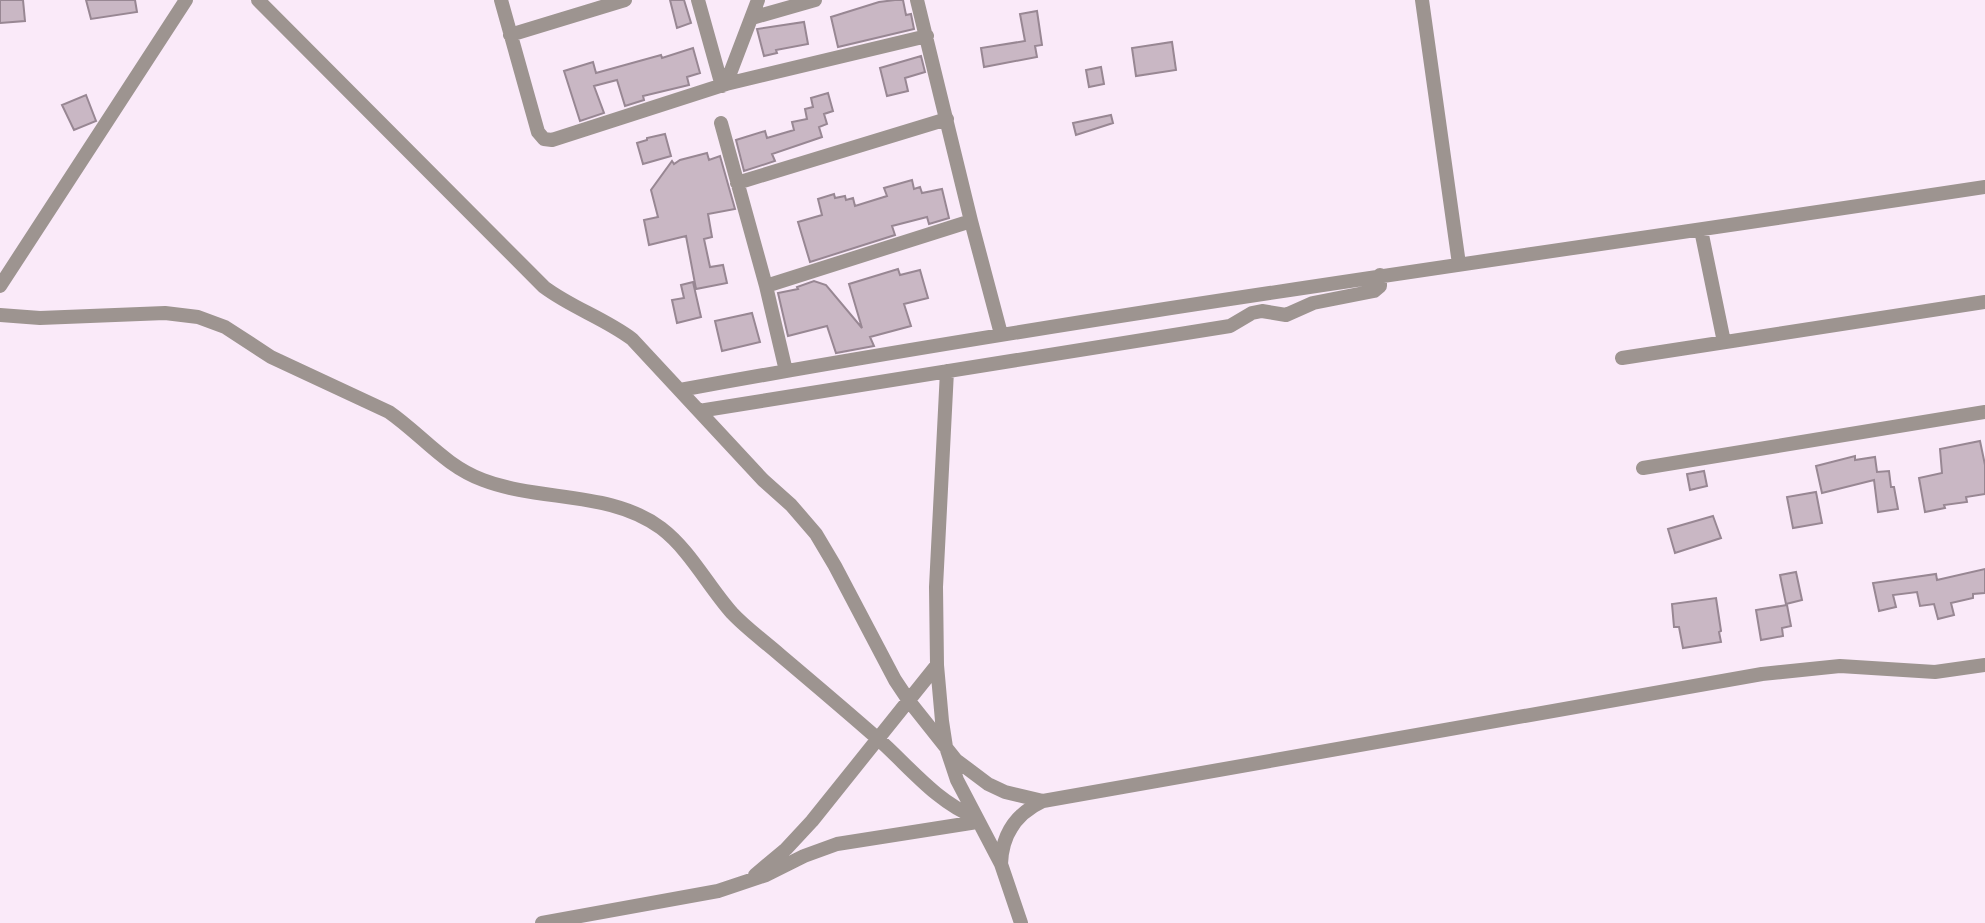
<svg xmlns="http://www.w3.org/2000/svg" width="1985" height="923" font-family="Rubik,sans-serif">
<rect width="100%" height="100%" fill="#faeaf9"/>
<path fill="#c9b7c4" stroke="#988793" stroke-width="2" d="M 0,0 L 23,0 L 25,21 L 0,23 Z
M 86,0 L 135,0 L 137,12 L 91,19 Z
M 670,0 L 684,0 L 691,23 L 677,28 Z
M 895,0 L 903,0 L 906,15 L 911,14 L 914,29 L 838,47 L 831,17 L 879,2 Z
M 1037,11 L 1042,45 L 1035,46 L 1037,57 L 984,67 L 981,48 L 1025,41 L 1020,14 Z
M 804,22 L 808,44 L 776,50 L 777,53 L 764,56 L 757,29 Z
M 1172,42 L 1176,70 L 1136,76 L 1132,48 Z
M 693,48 L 700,73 L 687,77 L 689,85 L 643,96 L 644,100 L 625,106 L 617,80 L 594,86 L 604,113 L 580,121 L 564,71 L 593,62 L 596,73 L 661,55 L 662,58 Z
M 921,56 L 925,72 L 905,78 L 908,91 L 887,96 L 880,68 Z
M 1101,67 L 1104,84 L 1089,87 L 1086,70 Z
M 828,93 L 833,111 L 824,114 L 827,124 L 819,127 L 822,137 L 772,154 L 775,161 L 744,171 L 736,140 L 765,131 L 767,138 L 794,130 L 792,122 L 807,119 L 805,109 L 813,107 L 811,98 Z
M 86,95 L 96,121 L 74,130 L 62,105 Z
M 1111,115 L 1113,123 L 1076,135 L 1073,123 Z
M 665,134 L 671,156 L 643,164 L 637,143 L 647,140 L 647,138 Z
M 707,153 L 709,160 L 720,156 L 735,209 L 708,214 L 712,237 L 704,239 L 710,267 L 723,265 L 727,283 L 696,289 L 686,236 L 649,245 L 644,220 L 658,217 L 651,190 L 672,161 L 674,164 L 680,160 Z
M 912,180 L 914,189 L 920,187 L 922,193 L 942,189 L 949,218 L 929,224 L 927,217 L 892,226 L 895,235 L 810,262 L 798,222 L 822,215 L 818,199 L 834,194 L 835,198 L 845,196 L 846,200 L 853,198 L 855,206 L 887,196 L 884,188 Z
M 898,269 L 900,275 L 920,270 L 928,298 L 904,304 L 911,326 L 870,337 L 874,346 L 836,353 L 827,326 L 788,336 L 778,293 L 798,289 L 797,287 L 814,281 L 826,285 L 862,328 L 849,284 Z
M 693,282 L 701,317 L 677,323 L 672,300 L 684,298 L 681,285 Z
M 752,313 L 760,342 L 722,351 L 715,321 Z
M 1980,441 L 1985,465 L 1985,494 L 1966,497 L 1967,502 L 1944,505 L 1945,508 L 1925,512 L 1919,478 L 1942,473 L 1940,449 Z
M 1855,456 L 1855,460 L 1875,457 L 1877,472 L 1889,471 L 1891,487 L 1894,487 L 1898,509 L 1878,512 L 1874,480 L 1822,493 L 1816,466 Z
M 1704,471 L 1707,486 L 1690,490 L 1687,474 Z
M 1816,492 L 1822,523 L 1793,528 L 1787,497 Z
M 1713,516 L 1721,538 L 1675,553 L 1668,529 Z
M 1985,569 L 1985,593 L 1973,594 L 1973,598 L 1951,603 L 1954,615 L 1938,619 L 1934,604 L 1920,606 L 1917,592 L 1893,595 L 1896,607 L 1879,611 L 1873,583 L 1936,574 L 1937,580 Z
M 1796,572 L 1802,600 L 1786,604 L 1780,575 Z
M 1716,598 L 1721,631 L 1719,632 L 1721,642 L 1683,648 L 1679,627 L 1674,627 L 1672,604 Z
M 1787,605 L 1791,626 L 1782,628 L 1783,636 L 1761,640 L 1756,610 Z"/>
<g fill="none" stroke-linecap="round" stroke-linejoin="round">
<path stroke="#9d9490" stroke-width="14" d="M 258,0 L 544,287 C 572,308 604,318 632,339 L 763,480 L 791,505 L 816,534 L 835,566 L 895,680 L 909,701 L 956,760 L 988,784 L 1005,792 L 1043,801
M 501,0 L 538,132 L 544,139 L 552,140 L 726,84 L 927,36
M 698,0 L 722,86
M 917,0 L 971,221 L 1001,334
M 1422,0 L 1459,264
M 752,18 L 815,0
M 510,35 L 625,0
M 726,84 L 758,0
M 721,123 L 766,286 L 786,371
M 737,183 L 947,119
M 1701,230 L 1724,342
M 0,286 L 186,0
M 766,286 L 971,221
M 0,315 L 40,318 L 165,313 L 198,317 L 225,327 L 271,357 L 389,412 C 422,435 445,466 483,480 C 540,502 610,490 661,528 C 690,550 708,586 732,613 C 746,628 764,641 780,655 C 812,682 845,710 877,738 C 907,764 936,802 975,817
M 1622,358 L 1985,302
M 947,371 L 936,587 L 937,665 L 942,721 L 946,747 L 957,780 L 1001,864 L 1021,923
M 680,390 C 1113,311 1550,253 1985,187
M 699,411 L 1230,326 L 1252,313 L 1262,311 L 1286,315 L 1313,303 L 1374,291 L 1380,286 L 1380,275
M 1643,468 L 1985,412
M 1001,864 C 1002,834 1017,813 1043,801 L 1762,674 L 1840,666 L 1935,672 L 1985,665
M 755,875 L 786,849 L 812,821 L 937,665
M 542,923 L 718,891 L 766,875 L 804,856 L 837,844 L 977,822"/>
</g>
</svg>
